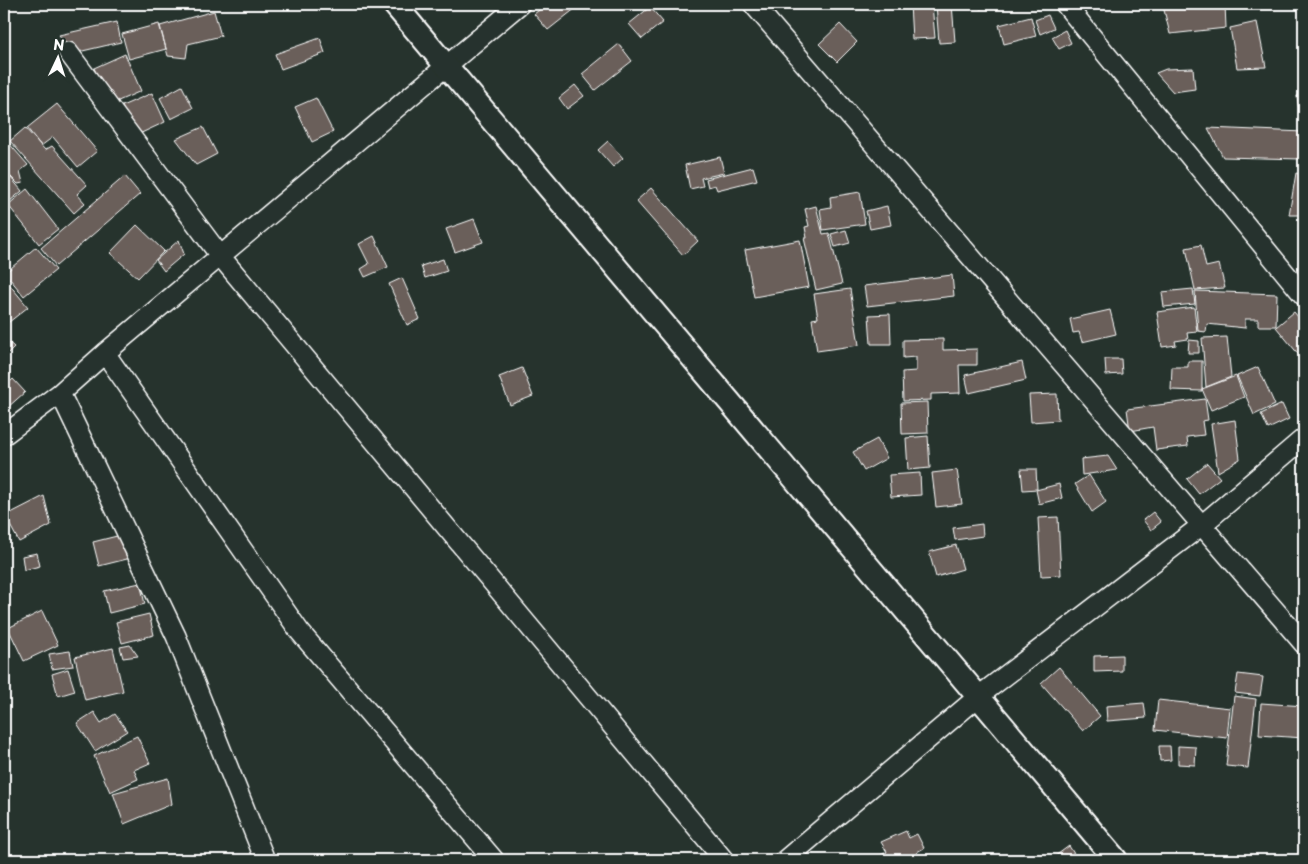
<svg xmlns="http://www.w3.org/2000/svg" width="1308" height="864" font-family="'Playpen Sans',sans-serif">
<rect width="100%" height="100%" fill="#26332d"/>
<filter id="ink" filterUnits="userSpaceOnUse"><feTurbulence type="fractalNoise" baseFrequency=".02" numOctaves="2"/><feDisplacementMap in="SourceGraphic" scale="10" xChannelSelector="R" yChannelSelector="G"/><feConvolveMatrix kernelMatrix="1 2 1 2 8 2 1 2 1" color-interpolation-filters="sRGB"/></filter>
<g filter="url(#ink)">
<path fill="#6b5f5a" stroke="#fff" d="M 547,4 L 581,4 L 548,30 L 534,14 Z
M 910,4 L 932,4 L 935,38 L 912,39 Z
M 936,4 L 952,4 L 955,42 L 939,43 Z
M 979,4 L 1003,4 L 980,9 Z
M 1202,4 L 1225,4 L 1226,28 L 1170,34 L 1163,6 Z
M 650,7 L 663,22 L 642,39 L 629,24 Z
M 214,11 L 221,36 L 188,44 L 186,58 L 168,56 L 160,26 Z
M 1048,15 L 1054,28 L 1040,34 L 1035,20 Z
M 1031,17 L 1036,36 L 1004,44 L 999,25 Z
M 117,22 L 121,42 L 74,53 L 59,35 Z
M 1257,22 L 1266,67 L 1237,68 L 1230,28 Z
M 159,24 L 166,49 L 129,59 L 122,34 Z
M 840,24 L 857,42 L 837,62 L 819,44 Z
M 1065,30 L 1071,43 L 1059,49 L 1052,37 Z
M 320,38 L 325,53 L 281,69 L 275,54 Z
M 619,44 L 632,61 L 595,90 L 582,74 Z
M 125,54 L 141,91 L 116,102 L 107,98 L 94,68 Z
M 1193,68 L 1195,89 L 1173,92 L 1156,73 L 1166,69 Z
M 575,85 L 584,96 L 567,109 L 559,98 Z
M 182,86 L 193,108 L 171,119 L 160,98 Z
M 152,93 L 165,122 L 135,136 L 122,106 Z
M 1304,95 L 1304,117 L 1300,118 L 1297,96 Z
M 316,98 L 333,132 L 312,142 L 295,107 Z
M 57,104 L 97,151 L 78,167 L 53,137 L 41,146 L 27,128 Z
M 203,127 L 217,154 L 196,165 L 176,139 Z
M 25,128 L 45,150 L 52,146 L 87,185 L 77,194 L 85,203 L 74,213 L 10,141 Z
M 1208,128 L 1304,132 L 1301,159 L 1223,157 Z
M 7,141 L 28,165 L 20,171 L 23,183 L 18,184 L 5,171 L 22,191 L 4,206 L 4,143 Z
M 608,141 L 623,158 L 613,167 L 598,150 Z
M 720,157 L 724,173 L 701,178 L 703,186 L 690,189 L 685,165 Z
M 753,167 L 757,180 L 717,190 L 715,185 L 708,187 L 706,179 Z
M 1296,173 L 1304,175 L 1304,215 L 1289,215 Z
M 125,176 L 140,194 L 56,266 L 41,248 Z
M 651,188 L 698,241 L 683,255 L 636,201 Z
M 27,189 L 58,229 L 39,244 L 8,205 Z
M 860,192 L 865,224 L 823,230 L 820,209 L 831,207 L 830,197 Z
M 816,206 L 823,234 L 829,233 L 842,284 L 816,290 L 804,238 L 807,238 L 805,227 L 809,226 L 805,209 Z
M 887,206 L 891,225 L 870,229 L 866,211 Z
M 474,219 L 483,242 L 455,252 L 446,229 Z
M 137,225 L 164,251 L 138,278 L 110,253 Z
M 846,230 L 850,243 L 835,247 L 831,234 Z
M 374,236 L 388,267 L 365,277 L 361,269 L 369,264 L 359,244 Z
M 179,240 L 184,254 L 164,271 L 156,260 Z
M 800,240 L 809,287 L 754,297 L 745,250 Z
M 1201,245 L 1206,267 L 1219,264 L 1225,288 L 1195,290 L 1186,248 Z
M 36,247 L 56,270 L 24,296 L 5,273 Z
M 443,259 L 447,271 L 425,278 L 421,266 Z
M 952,275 L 954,296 L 867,306 L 864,286 Z
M 4,278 L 28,307 L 4,326 Z
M 402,278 L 420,319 L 407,325 L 389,284 Z
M 850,289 L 859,345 L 817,351 L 812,319 L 818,318 L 814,294 Z
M 1193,289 L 1195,304 L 1164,307 L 1162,292 Z
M 1195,291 L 1277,294 L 1276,326 L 1258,326 L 1258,319 L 1245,319 L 1245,328 L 1207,324 L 1206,332 L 1198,331 Z
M 1194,307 L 1197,332 L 1187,333 L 1188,339 L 1175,341 L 1176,345 L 1162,347 L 1157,312 Z
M 1110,310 L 1116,334 L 1082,342 L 1079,332 L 1073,333 L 1070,319 Z
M 1294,312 L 1304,324 L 1304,361 L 1276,327 Z
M 890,314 L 891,344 L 871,344 L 869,315 Z
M 1227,337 L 1231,377 L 1206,387 L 1202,338 Z
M 4,338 L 14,347 L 4,357 Z
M 943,339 L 943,350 L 977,349 L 977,365 L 959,365 L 960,393 L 931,394 L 931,400 L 903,401 L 902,372 L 916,371 L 916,357 L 903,358 L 903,340 Z
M 1189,340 L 1199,341 L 1199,353 L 1188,353 Z
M 1105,359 L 1121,359 L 1122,374 L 1106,375 Z
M 1188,361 L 1202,361 L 1202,391 L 1171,390 L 1172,367 L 1188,367 Z
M 1022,362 L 1026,380 L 969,393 L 965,375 Z
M 1258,367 L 1275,405 L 1254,415 L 1237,376 Z
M 522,368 L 533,396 L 510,405 L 499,377 Z
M 1236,376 L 1244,397 L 1211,410 L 1202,389 Z
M 13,379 L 25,392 L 7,408 L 4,405 L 4,388 Z
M 1057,394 L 1058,420 L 1031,422 L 1029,395 Z
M 1205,399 L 1208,420 L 1202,421 L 1204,435 L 1187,437 L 1188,446 L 1156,450 L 1153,427 L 1130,431 L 1127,409 Z
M 927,402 L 928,433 L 902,434 L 901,403 Z
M 1282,404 L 1289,419 L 1268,429 L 1261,414 Z
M 1235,420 L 1240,459 L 1218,472 L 1211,424 Z
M 928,436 L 930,468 L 908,470 L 906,438 Z
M 877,439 L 887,458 L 864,471 L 853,452 Z
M 1108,456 L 1117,470 L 1082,475 L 1081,459 Z
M 1207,463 L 1220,478 L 1199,494 L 1187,479 Z
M 1021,469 L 1036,469 L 1037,489 L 1023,490 Z
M 957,470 L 962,504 L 936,507 L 932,473 Z
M 920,473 L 921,495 L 891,497 L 889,475 Z
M 1089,475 L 1106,502 L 1092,512 L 1075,484 Z
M 1059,484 L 1062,498 L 1039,504 L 1036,490 Z
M 44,496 L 51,525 L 19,542 L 5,516 Z
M 1153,512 L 1161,522 L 1151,530 L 1143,520 Z
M 1058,517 L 1061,575 L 1041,576 L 1038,518 Z
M 982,524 L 983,536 L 955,540 L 953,528 Z
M 125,534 L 131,558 L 99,566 L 93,542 Z
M 956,545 L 963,569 L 936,577 L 929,552 Z
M 37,553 L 40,566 L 24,570 L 22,556 Z
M 140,583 L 145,604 L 109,613 L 104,591 Z
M 42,611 L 58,645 L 24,661 L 8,628 Z
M 149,614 L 154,635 L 122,643 L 116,622 Z
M 130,645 L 138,656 L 123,658 L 120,647 Z
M 113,648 L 123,691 L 85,700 L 75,657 Z
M 70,651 L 73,666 L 52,669 L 49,654 Z
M 1122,655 L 1122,671 L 1094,672 L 1094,656 Z
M 1059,667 L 1100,716 L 1083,731 L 1041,683 Z
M 68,669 L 75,691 L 58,696 L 52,674 Z
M 1238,674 L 1263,677 L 1260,696 L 1235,693 Z
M 1234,696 L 1256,699 L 1248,768 L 1226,766 Z
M 1158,700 L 1230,708 L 1227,738 L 1155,730 Z
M 1144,703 L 1146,718 L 1107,721 L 1106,706 Z
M 1261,703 L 1304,706 L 1304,738 L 1259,735 Z
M 94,712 L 101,723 L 115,714 L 127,731 L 95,751 L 77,723 Z
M 137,736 L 150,763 L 134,770 L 138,779 L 110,792 L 94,756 Z
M 1159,746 L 1170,746 L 1171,760 L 1160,761 Z
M 1178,746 L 1196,747 L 1195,765 L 1178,764 Z
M 168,778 L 172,804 L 124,824 L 113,793 Z
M 906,831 L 909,838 L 917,834 L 924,848 L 917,852 L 920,860 L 876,860 L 875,858 L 887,852 L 881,842 Z
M 1069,846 L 1078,860 L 1056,860 L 1054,857 Z"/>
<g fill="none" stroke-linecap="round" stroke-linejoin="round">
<g stroke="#fff" stroke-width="22">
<path id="minor" d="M 753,4 L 1304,644
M 1065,4 L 1304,296
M 68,52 L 221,257 L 724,860
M 105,353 L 300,632 L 494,860
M 60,393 L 176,636 L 265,860
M 4,435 L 60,393 L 105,353 L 520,4
M 785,860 L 979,696 L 1202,525 L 1304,438"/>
</g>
<g stroke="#fff" stroke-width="26">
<path id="tertiary" d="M 394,4 L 1116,860"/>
</g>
<use href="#minor" stroke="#26332d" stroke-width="19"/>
<use href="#tertiary" stroke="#26332d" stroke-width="22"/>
</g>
</g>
<rect width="1308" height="864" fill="none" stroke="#26332d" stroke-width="20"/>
<rect x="10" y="10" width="1288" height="844" fill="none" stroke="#fff" stroke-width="2" filter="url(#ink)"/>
<g transform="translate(58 58) rotate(4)" stroke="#26332d" stroke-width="4" paint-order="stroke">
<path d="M0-4L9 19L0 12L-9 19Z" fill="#ffffff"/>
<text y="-8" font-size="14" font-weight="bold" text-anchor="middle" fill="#ffffff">N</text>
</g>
</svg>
